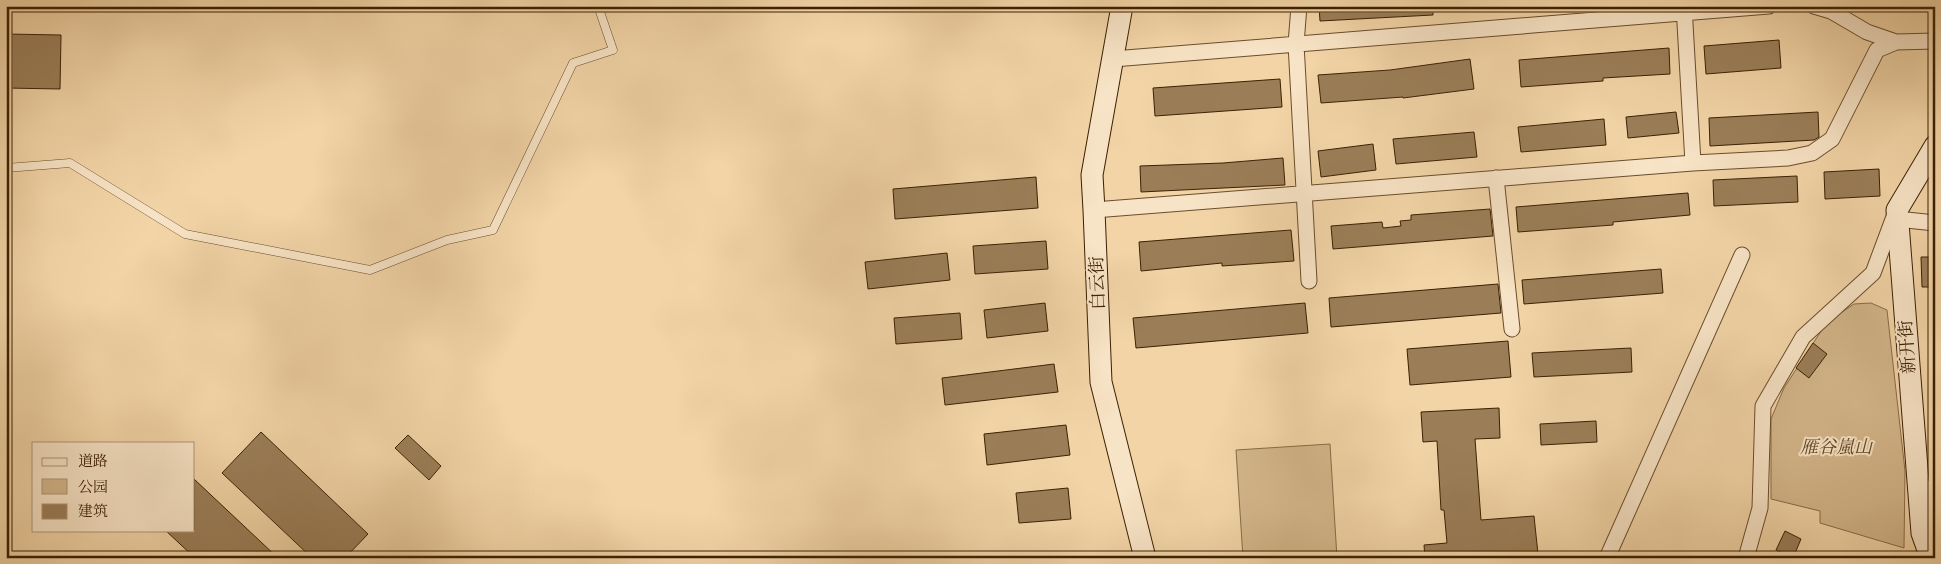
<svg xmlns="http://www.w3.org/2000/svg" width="1941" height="564" font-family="'Libre Caslon Text','Noto Serif SC',serif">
<rect width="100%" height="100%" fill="#f2d4a6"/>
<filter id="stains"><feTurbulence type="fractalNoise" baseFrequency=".004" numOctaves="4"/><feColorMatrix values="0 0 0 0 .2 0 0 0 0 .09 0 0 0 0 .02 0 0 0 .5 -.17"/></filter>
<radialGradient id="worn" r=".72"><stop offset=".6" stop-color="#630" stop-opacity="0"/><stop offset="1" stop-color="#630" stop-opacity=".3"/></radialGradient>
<path fill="#d3b68a" stroke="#886c46" d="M 1871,303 L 1887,310 L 1905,471 L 1904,548 L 1820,523 L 1820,511 L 1771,499 L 1771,419 L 1784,388 L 1827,322 L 1854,304 Z
M 1330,444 L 1337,558 L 1243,558 L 1236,450 Z"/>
<path fill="#9b7e58" stroke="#3c2103" d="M 1319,6 L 1433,6 L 1433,15 L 1320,21 Z
M 6,34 L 61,35 L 60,89 L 6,88 Z
M 1779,40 L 1781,68 L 1706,74 L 1704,46 Z
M 1669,48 L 1670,74 L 1603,78 L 1603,81 L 1521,87 L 1519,60 Z
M 1470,59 L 1474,89 L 1403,98 L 1403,97 L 1321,103 L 1318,75 L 1390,70 Z
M 1280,79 L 1282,107 L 1155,116 L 1153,88 Z
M 1676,112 L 1679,133 L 1628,138 L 1626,117 Z
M 1818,112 L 1819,137 L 1814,140 L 1710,146 L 1709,118 Z
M 1604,119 L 1606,145 L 1521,152 L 1518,127 Z
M 1474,132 L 1477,157 L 1396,164 L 1393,139 Z
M 1373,144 L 1376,170 L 1321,177 L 1318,151 Z
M 1283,158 L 1285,185 L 1141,192 L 1140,166 L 1223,163 Z
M 1879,169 L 1880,196 L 1825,199 L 1824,172 Z
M 1797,176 L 1798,202 L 1714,206 L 1713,180 Z
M 1036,177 L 1038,208 L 895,219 L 893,189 Z
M 1688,193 L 1690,215 L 1613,222 L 1613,225 L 1518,232 L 1516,207 Z
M 1490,209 L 1493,236 L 1333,249 L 1331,226 L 1382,222 L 1383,228 L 1401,226 L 1400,221 L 1411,220 L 1411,215 Z
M 1291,230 L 1294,261 L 1222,266 L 1222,263 L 1141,271 L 1139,242 Z
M 1046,241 L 1048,269 L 975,274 L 973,246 Z
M 947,253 L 950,280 L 868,289 L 865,262 Z
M 1921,257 L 1935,257 L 1935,287 L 1922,287 Z
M 1661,269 L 1663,293 L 1524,304 L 1522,280 Z
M 1498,284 L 1501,313 L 1331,327 L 1329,298 Z
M 1045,303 L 1048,331 L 987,338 L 984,310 Z
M 1305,303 L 1308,333 L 1136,348 L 1133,318 Z
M 960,313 L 962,339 L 896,344 L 894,318 Z
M 1508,341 L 1511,377 L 1410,385 L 1407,349 Z
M 1813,343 L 1827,354 L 1809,378 L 1796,368 Z
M 1631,348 L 1632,372 L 1534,377 L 1532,353 Z
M 1054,364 L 1058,392 L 945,405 L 942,378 Z
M 1499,408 L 1500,438 L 1475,439 L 1481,520 L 1534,516 L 1538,554 L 1487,558 L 1425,558 L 1424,545 L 1447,543 L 1444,510 L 1441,510 L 1437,441 L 1423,442 L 1421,412 Z
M 1596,421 L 1597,442 L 1541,445 L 1540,424 Z
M 1066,425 L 1070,455 L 987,465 L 984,434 Z
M 261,432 L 368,534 L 345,558 L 312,558 L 222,473 Z
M 408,435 L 441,466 L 429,480 L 395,448 Z
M 194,479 L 278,558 L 195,558 L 165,530 L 194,530 Z
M 1068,488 L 1071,519 L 1019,523 L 1016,493 Z
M 1785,531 L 1801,539 L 1793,558 L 1776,550 Z"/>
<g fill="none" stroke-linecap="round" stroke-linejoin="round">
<g stroke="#6a4e2c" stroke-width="9">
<path id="lane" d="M 6,168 L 70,163 L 185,234 L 370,270 L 447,240 L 493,230 L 573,63 L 613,50 L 598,6"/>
</g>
<g stroke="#6a4e2c" stroke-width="17">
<path id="street" d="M 1299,6 L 1296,44 L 1309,281
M 1814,6 L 1831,11 L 1867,32 L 1896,42
M 1113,59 L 1769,6
M 1693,163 L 1788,158 L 1812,153 L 1832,139 L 1877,50 L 1896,42 L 1935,41
M 1496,178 L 1512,329
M 1094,210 L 1693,163 L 1684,6
M 1897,219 L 1935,223
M 1918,490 L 1935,488
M 1607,558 L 1742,255
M 1746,558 L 1760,508 L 1763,406 L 1803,337 L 1873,273 L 1895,214"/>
</g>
<g stroke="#3c2103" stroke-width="23">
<path id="secondary" d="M 1122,6 L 1092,175 L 1094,210 L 1101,382 L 1145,558
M 1931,558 L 1922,533 L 1897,210 L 1935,146"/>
</g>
<use href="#lane" stroke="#f7e3c5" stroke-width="8"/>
<use href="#street" stroke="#f7e3c5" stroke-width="15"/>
<use href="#secondary" stroke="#f7e3c5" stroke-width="21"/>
</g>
<g text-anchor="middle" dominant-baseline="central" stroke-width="4" stroke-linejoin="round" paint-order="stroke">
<g font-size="18" fill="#3c2103" stroke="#f7e3c5">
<text transform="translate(1097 283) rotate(-92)">白云街</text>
<text transform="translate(1907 347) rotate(-94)">新开街</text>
</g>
<g font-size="18" font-style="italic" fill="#624625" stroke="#f7e3c5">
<text x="1836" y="447">雁谷嵐山</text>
</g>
</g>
<rect width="1941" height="564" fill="none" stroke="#f2d4a6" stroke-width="25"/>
<rect x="8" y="8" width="1926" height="549" fill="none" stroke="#3c2103" stroke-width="2.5"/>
<rect x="12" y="12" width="1916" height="539" fill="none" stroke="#3c2103"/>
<rect x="32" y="442" width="162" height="90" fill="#f7e3c5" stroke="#ac9577"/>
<rect x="42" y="458" width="25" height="8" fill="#f7e3c5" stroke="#ac9577"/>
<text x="78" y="466" font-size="15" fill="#3c2103">道路</text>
<rect x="42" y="479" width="25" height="15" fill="#d3b68a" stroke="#ac9577"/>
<text x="78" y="492" font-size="15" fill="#3c2103">公园</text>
<rect x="42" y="504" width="25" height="15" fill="#9b7e58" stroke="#ac9577"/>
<text x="78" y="516" font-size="15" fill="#3c2103">建筑</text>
<rect width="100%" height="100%" filter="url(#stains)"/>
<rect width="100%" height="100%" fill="url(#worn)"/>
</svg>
